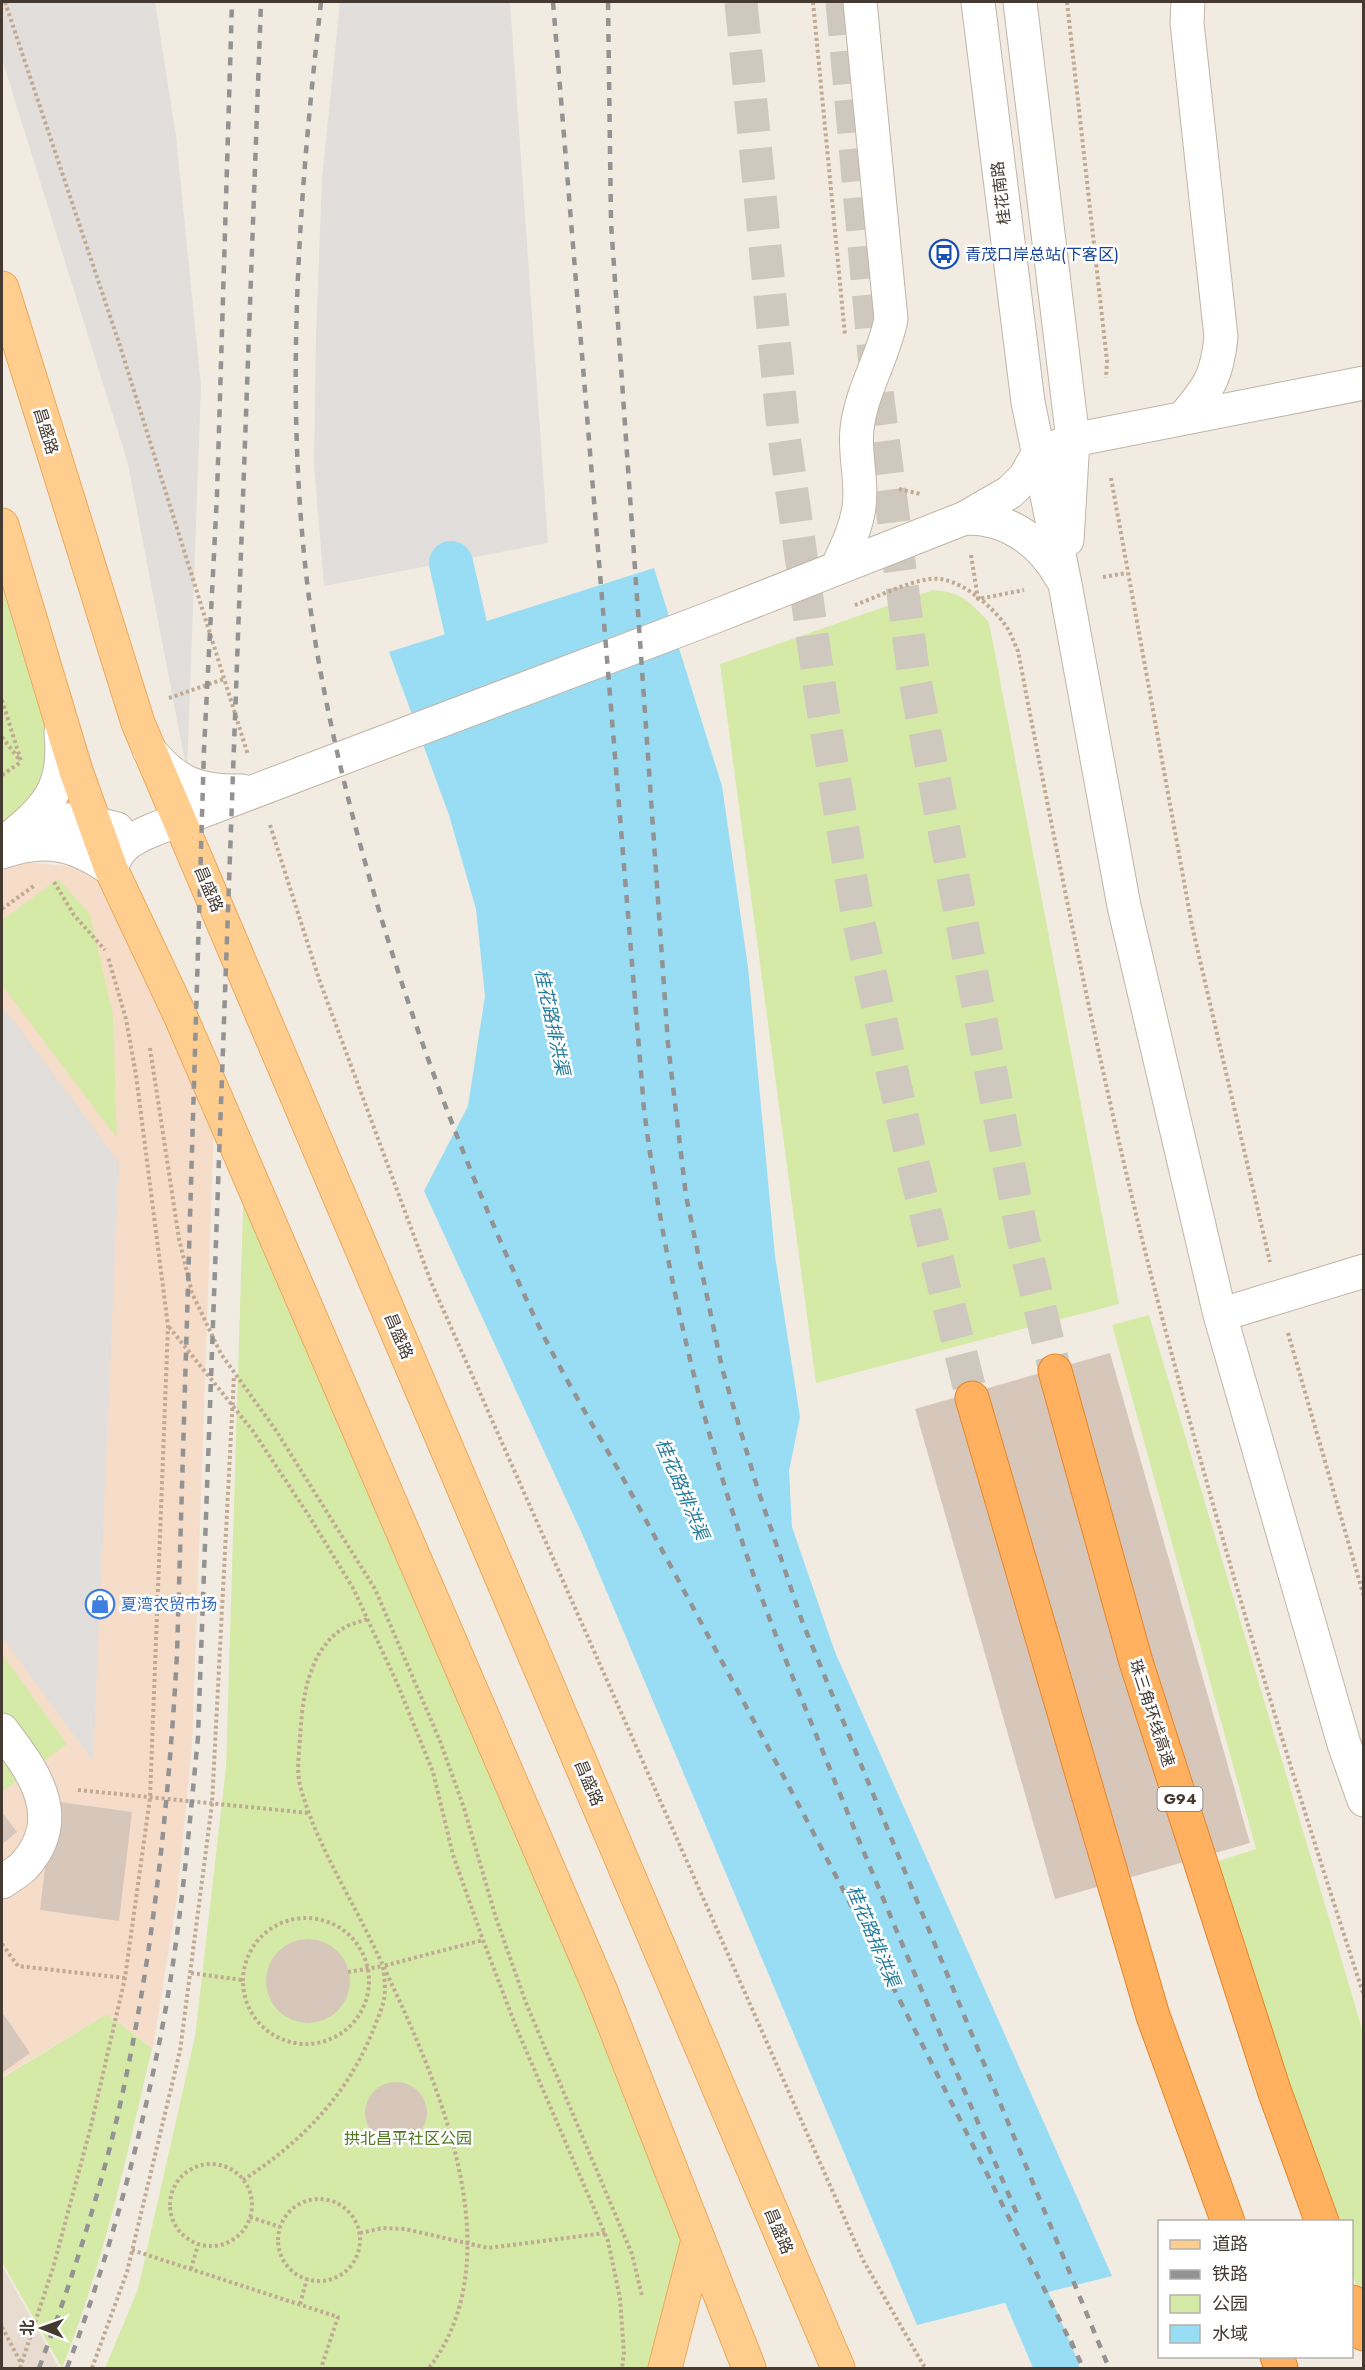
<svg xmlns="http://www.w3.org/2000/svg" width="1365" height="2370" font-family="Jost,'Noto Sans SC',sans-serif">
<rect width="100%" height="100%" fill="#f2ebe2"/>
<path fill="#e7dccf" d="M 2,2266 L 59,2368 L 2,2368 Z"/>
<path fill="#f6ddca" d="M 2,860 L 110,870 L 215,1099 L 192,1746 L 177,1897 L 153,2048 L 107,2014 L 2,2077 Z"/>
<path fill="#d6eaa7" d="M 2,566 L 64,779 L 2,824 Z
M 933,590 C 963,592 969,602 989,622 L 1119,1304 L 816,1383 L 720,664 Z
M 58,879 L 90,914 L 113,1015 L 117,1138 L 2,985 L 2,920 Z
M 244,1177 L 697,2240 L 663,2368 L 105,2368 L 138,2289 L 195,2037 L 226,1767 Z
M 1149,1315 L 1363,2032 L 1363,2305 L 1352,2272 L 1352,2222 L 1333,2221 L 1213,1863 L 1256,1849 L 1112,1325 Z
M 2,1654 L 67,1744 L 2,1792 Z
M 107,2014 L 152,2048 C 127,2156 103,2265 62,2368 L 2,2262 L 2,2078 Z"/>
<path fill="#e2dedb" d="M 2,2 L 155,2 L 176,136 L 201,386 L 187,772 L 128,464 L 2,59 Z
M 340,2 L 510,2 L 548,543 L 324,586 L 314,464 L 316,335 L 322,179 Z
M 2,1005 L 119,1162 L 93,1761 L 2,1637 Z"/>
<path fill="#99ddf4" d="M 654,568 L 722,786 L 748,967 L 775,1256 L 800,1417 L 789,1471 L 792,1527 L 835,1652 L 1112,2276 L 917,2325 L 584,1538 L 424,1191 L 468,1106 L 485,996 L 476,909 L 449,815 L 389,652 Z"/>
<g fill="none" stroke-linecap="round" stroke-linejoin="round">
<path stroke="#99ddf4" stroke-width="44" d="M 451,563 L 479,686
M 1004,2244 L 1057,2368"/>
</g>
<path fill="#d7c7ba" d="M 1110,1353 L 1250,1843 L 1055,1899 L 915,1409 Z
M 53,1801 L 132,1812 L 119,1921 L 40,1910 Z
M 2,1812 L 17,1832 L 2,1844 Z
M266 1981a42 42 0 1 1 84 0a42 42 0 1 1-84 0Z
M 2,2012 L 30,2053 L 2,2073 Z
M365 2113a31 31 0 1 1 62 0a31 31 0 1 1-62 0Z"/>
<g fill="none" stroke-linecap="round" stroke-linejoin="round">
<path stroke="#cfc8bf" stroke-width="33" stroke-dasharray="33 16" stroke-linecap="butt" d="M 741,2 L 783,429 L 822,704 L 857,914 L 909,1147 L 972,1398
M 842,2 L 878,399 L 913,670 L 1022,1233 L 1055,1371"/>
<g stroke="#c1b4a7" stroke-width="35">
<path id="minor" d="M 978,2 L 1028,402 L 1065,584 L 1124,906 L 1220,1315 L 1344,1744 L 1364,1800
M 1020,2 L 1073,440 L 1067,540
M 1185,416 C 1210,386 1217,376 1221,337 L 1187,23 L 1188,2
M 965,518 C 1007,517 1041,541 1061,577
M 837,568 C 846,548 856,529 859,507 C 863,482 854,455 857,429 C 861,391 884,356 891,319 L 860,2
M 149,750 C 177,784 199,792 242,791
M 20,834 C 56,813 80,819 117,829
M 2,845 C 45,809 67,792 61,733
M 2,852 C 45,837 74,843 111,869 C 118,845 133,838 155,829 L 711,618 L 965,518 L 1010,492 L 1025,477 L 1038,454 L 1073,440 L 1364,383
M 1220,1315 L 1364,1271
M 2,1730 C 33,1771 68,1817 24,1866 C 18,1872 9,1877 2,1882"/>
</g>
<g stroke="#eaa858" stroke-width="35">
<path id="major" d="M 2,288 L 138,723 L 838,2368
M 2,525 L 76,771 L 111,869 L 180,1015 L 600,1989 L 749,2368
M 665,2368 L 698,2240"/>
</g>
<g stroke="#e68328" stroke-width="35">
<path id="highway" d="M 1055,1371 L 1136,1662 L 1274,2090 L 1322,2222
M 972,1398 L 1153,2016 L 1228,2222
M 1352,2302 L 1364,2334
M 1277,2356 L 1281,2368"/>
</g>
<path stroke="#c1aa94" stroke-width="4" stroke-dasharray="3 3" stroke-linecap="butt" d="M 5,2 L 120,346 L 248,755
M 813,2 L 845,335
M 1067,2 L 1107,361 L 1106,378
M 1111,478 L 1192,926 L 1270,1262
M 899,489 L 920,494
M 971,555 L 978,599 L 1024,590
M 1103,577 L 1127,573
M 855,605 C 877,597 907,582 930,579 C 957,575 991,605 1006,626 C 1011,633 1014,643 1018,651 C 1057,855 1097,1058 1147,1259 C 1210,1507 1284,1752 1364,1996
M 169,698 L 224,679
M 2,700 L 21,761
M 2,737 L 19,759
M 2,775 L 21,762
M 270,825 L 319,979 L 431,1282 L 863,2260 L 925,2368
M 54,882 L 74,915 L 105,950
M 2,909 L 35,885
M 150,1048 L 179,1239 L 192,1293 L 221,1354 L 275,1429 L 375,1589 L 440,1741 L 464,1808 L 496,1918 L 526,2003 L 632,2254 L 642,2296
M 169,1327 L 253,1431 L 309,1516 L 353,1588 L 397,1683 L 433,1772 L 453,1855 L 483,1940 L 516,2027 L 608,2241 L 620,2298 L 624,2353 L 622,2368
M 1288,1333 L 1364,1597
M 367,1619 C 360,1622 349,1624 342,1629 C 307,1653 302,1701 300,1739 C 299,1755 296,1774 301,1789 C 317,1846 352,1899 377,1953 C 432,2068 518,2252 429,2368
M 78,1790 L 309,1813
M243 1981a63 63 0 1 1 126 0a63 63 0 1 1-126 0Z
M 2,1944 L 18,1966 L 125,1978
M 348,1972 L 383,1966
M 191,1973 L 242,1980
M170 2205a41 41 0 1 1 82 0a41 41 0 1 1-82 0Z
M 243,2180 C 299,2144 346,2097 372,2033 C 376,2022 382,2010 384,1999 C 386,1989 384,1976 383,1966 L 483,1940
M278 2240a41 41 0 1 1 82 0a41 41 0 1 1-82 0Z
M 250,2217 L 280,2227
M 360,2233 L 383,2228 L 405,2229 L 488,2248 L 605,2233
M 132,2250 L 338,2317 L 321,2368
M 191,2269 L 198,2245
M 300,2304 L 307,2279
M 2,2327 L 21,2363
M 20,2368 L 53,2268 L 90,2130 L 125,1978 L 150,1798 L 168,1326 L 136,1075 L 126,1019 L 108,957
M 92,2368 L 127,2272 L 180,2051 L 212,1804 L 234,1376"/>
<use href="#minor" stroke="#fff" stroke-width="33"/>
<use href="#major" stroke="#ffcd8e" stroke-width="33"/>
<use href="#highway" stroke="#ffb160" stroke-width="33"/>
<path stroke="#939393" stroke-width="4.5" stroke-dasharray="8 8" stroke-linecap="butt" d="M 321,2 C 296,223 280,448 320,669 C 360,886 441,1116 534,1316 C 559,1369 590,1420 619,1471 C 668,1560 715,1649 763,1738 C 871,1939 972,2143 1073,2347
M 553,2 L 644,1109 C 663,1259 697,1407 745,1550 C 767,1617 795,1682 821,1747 C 884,1904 951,2059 1017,2214
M 608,2 L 611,223 L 668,1044 L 686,1196 L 722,1368 L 758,1490 L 802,1621 L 1109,2368
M 1071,2341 L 1083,2368
M 39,2368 C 67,2294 91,2220 111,2143 C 150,1986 168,1816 177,1654 L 204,749 L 217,495 L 232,2
M 67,2368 C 106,2265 136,2157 158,2049 C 179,1947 188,1841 198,1737 L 261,2"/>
</g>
<defs>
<g id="bus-ring" transform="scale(1.5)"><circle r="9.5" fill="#fff" stroke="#1a4fb4" stroke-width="1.5"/><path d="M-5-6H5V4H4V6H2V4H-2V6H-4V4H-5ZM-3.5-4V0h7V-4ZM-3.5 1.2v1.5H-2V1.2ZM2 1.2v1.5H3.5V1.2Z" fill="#1a4fb4"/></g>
<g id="shop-ring" transform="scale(1.5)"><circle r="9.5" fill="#fff" stroke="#3f7fe0" stroke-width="1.5"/><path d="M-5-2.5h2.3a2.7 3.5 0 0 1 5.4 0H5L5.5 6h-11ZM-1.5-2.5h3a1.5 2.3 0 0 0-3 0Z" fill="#3f7fe0"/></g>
</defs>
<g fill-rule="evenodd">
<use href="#bus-ring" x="944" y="254"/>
<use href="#shop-ring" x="100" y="1604"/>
</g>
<g text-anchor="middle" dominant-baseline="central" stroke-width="5" stroke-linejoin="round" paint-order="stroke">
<rect fill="#fff" stroke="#7c7570" stroke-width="1.5" x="1157.5" y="1787" width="45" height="24" rx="4.5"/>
<g font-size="15" font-weight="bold" fill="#443a32">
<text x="1180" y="1799">G94</text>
</g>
<g font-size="16" fill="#443a32" stroke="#fff">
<text transform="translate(1001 193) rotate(-97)">桂花南路</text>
<text transform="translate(46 431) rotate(73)">昌盛路</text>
<text transform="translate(209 889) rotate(67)">昌盛路</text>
<text transform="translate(399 1336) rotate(67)">昌盛路</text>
<text transform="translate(1152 1713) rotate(72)">珠三角环线高速</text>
<text transform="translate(589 1783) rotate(67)">昌盛路</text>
<text transform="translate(779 2231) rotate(67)">昌盛路</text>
</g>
<g font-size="16" fill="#164399" stroke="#fff" text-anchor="start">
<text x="965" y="254">青茂口岸总站(下客区)</text>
</g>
<g font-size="16" fill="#366cbe" stroke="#fff" text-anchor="start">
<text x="121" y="1604">夏湾农贸市场</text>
</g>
<g font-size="16" fill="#507823" stroke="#fff">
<text x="408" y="2138">拱北昌平社区公园</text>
</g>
<g font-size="18" font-style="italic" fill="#237c9c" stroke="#fff">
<text transform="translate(552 1022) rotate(78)">桂花路排洪渠</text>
<text transform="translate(682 1489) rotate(67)">桂花路排洪渠</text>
<text transform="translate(873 1936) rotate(67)">桂花路排洪渠</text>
</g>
</g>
<rect width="1365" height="2370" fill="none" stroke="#443a32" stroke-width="6"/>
<rect x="1158" y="2220" width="195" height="138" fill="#ffffff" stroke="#b4b0ad" stroke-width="1.5"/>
<rect x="1170" y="2240" width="30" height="9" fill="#ffcd8e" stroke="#b4b0ad" stroke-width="1.5"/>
<text x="1212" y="2250" font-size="18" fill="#443a32">道路</text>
<rect x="1170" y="2270" width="30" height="9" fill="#939393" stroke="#b4b0ad" stroke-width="1.5"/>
<text x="1212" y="2280" font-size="18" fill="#443a32">铁路</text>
<rect x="1170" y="2295" width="30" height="18" fill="#d6eaa7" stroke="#b4b0ad" stroke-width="1.5"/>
<text x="1212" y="2310" font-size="18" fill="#443a32">公园</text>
<rect x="1170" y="2325" width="30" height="18" fill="#99ddf4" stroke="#b4b0ad" stroke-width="1.5"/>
<text x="1212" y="2340" font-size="18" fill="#443a32">水域</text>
<g transform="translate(42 2328) rotate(271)" stroke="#ffffff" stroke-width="4.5" paint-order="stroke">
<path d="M0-4.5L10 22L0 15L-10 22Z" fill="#443a32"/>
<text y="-9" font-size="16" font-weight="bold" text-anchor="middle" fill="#443a32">北</text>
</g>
</svg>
